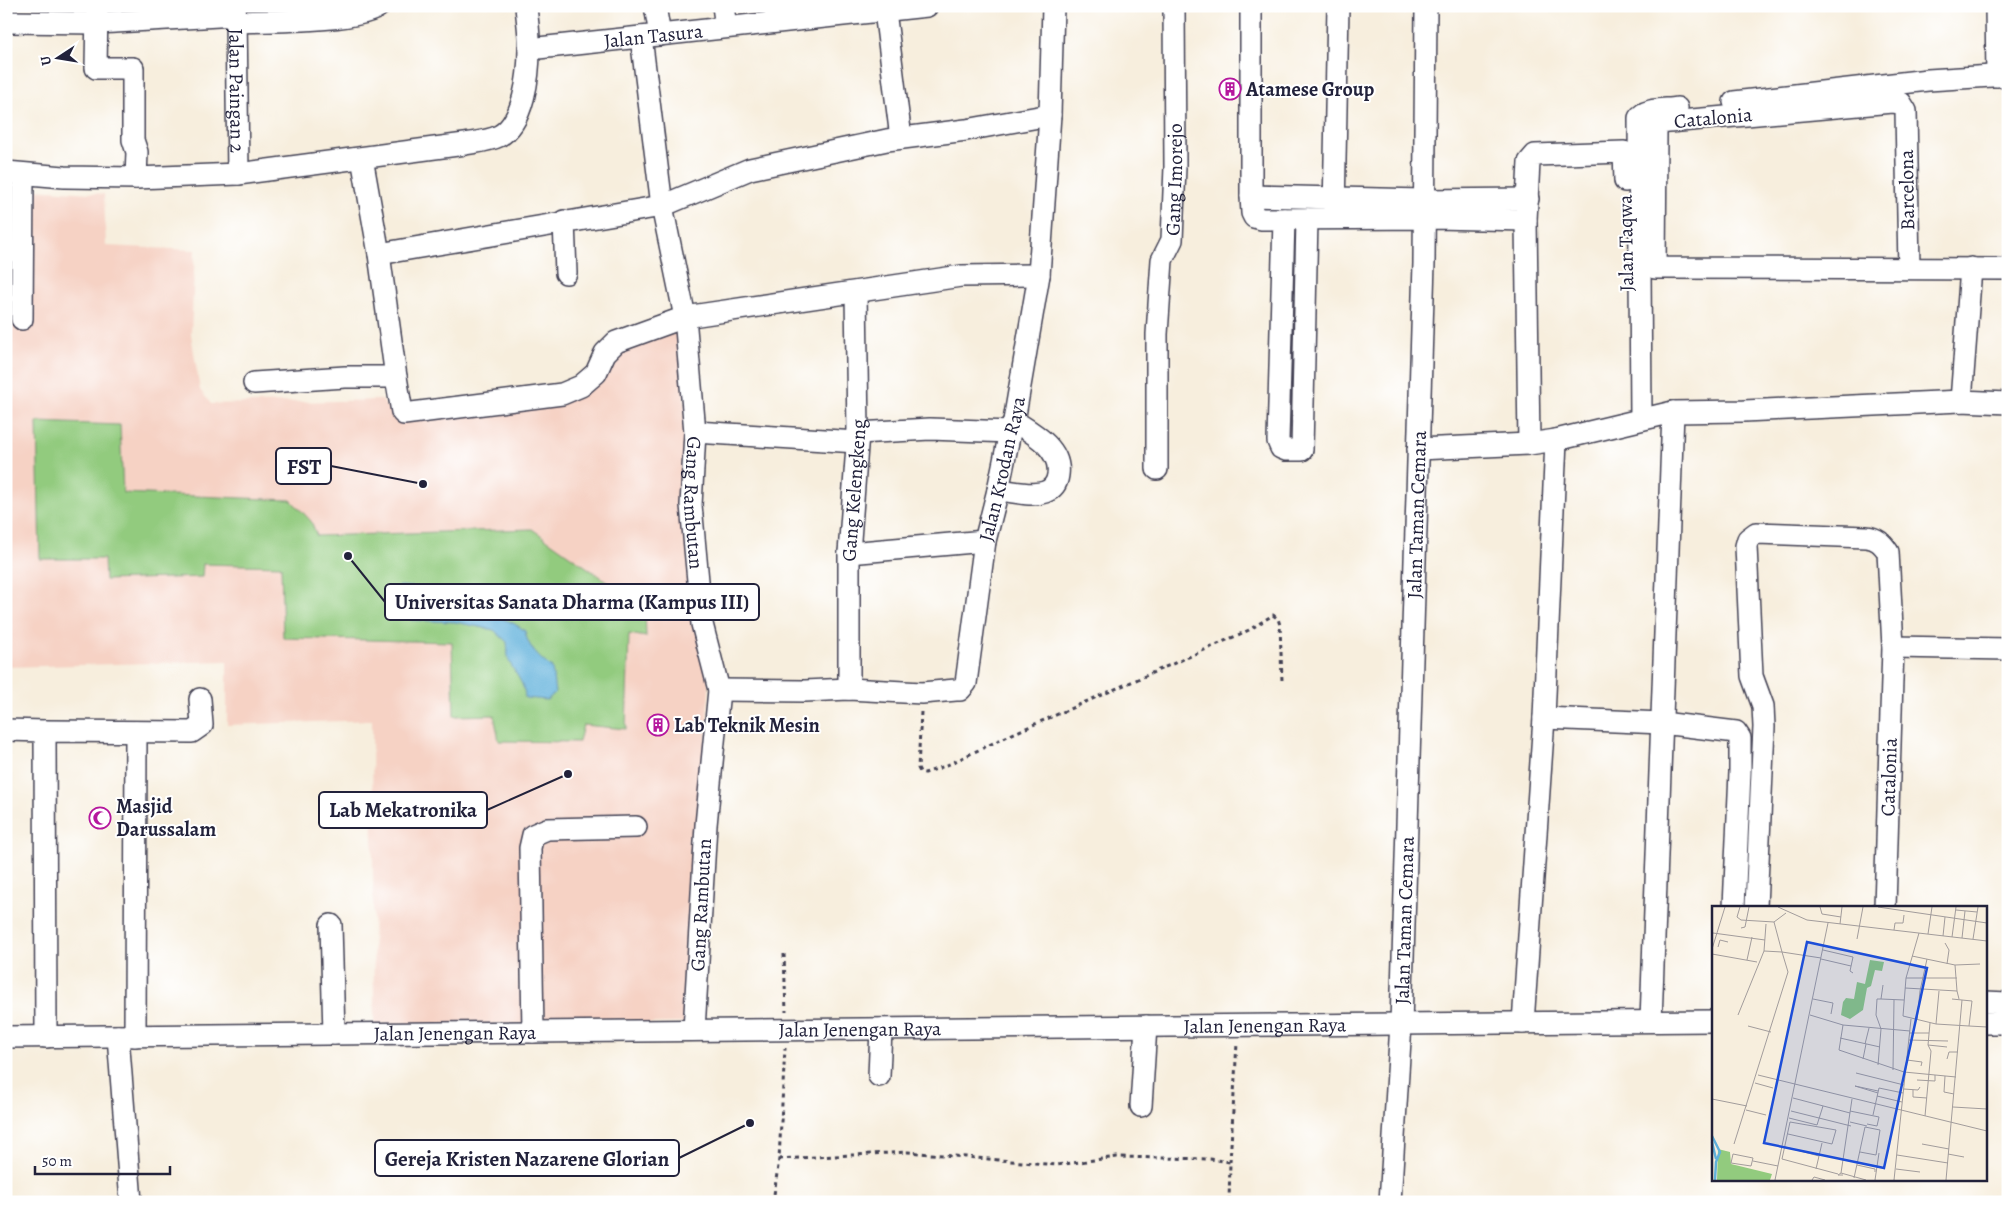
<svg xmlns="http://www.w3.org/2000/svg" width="2014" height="1208" font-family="Alegreya,serif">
<rect width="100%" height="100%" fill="#fff"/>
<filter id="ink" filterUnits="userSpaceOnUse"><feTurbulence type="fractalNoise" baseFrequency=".02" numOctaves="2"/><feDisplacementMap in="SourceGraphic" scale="10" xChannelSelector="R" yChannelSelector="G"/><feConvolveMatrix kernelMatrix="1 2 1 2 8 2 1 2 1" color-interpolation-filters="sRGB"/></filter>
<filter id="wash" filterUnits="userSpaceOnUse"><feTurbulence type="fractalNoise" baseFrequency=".0096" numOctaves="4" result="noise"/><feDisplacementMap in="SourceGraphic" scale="20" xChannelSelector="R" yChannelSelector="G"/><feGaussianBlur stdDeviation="1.12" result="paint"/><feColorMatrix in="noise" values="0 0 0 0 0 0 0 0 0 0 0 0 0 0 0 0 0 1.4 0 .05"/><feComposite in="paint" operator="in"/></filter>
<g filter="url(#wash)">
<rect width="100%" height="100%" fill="#f7eedd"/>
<path fill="#f6d2c4" d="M 6,187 L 104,194 L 106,246 L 195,250 L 191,334 L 200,390 L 211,404 L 382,400 L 396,420 L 581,394 L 617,350 L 678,324 L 709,691 L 687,1023 L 374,1025 L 372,720 L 227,725 L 227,661 L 6,667 Z"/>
<path fill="#92cb7e" stroke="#5a765c" d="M 37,422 L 120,425 L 123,493 L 291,500 L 311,521 L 317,536 L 532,529 L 645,608 L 646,637 L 629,634 L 626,729 L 583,725 L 579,742 L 499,741 L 494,715 L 454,716 L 452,642 L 283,638 L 281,566 L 203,564 L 202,577 L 105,580 L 104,559 L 40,559 Z"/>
<path fill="#60b1db" stroke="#416a8b" d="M 400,586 C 411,587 421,587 431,592 C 438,596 445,603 453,606 C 478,617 502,612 525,631 C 528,648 539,658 552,668 L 555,693 L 547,700 L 525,698 C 525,683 515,674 509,661 C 507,656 508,648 507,642 L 494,630 L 455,622 L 411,620 L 398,611 L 391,600 L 391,592 Z"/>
</g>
<g filter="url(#ink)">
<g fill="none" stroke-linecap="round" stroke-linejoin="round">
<g stroke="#424153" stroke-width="24">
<g id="minor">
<path d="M 97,6 L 96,68 L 133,68 L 133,140 L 137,152 L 136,178"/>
<path id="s1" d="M 234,6 L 236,15 L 238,174"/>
<path d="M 655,6 L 660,35"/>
<path d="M 723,6 L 726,27"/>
<path d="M 1251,6 L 1251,196 L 1252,213 L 1254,217 L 1262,219 L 1436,218 L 1526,220"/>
<path d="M 1996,6 L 1997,76"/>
<path d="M 885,11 L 901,138"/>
<path d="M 6,22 L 98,23 L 236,15"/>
<path d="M 236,22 C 262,21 363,22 379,6"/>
<path id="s2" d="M 641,37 L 662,206 L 685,317 L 695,432 L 691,505 L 702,624 L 719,690 L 706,825 L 694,1030"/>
<path id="s3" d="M 529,49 L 927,6"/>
<path d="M 1734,102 L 1928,80 L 2008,75"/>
<path d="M 362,158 L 379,254 L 396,377"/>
<path d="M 6,172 L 64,177 L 136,178 L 238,174 L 465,144 C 475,142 489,141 499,136 C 524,123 529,75 529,49 C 530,35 527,20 526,6"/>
<path d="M 1251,196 L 1423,200 L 1528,199"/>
<path d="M 1334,211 L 1338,6"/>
<path d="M 1284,219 L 1278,441 L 1281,448 L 1286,450 L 1302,450 L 1307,219"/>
<path d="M 564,221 L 566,273"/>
<path d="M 379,254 L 662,206 L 750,169 L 887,140 L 966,130 L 1050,115"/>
<path d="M 1909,268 L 1906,111 L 1901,103 L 1892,102 L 1658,123 L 1656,133 L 1655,268 L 2008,269"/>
<path d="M 22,319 L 23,174"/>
<path d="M 254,383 L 345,377 L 396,377 L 402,412 L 404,414 L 562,394 L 581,386 L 596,373 L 605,353 L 616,342 L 685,317 L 961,276 L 1039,275"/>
<path d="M 1961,401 L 1971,268"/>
<path d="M 1641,419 L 1639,118 C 1645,108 1666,110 1677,108"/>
<path d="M 695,432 L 857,442"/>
<path d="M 858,433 L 930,429 L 1010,432"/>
<path d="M 1529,444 L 1526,220 L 1529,162 L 1535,155 L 1624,152 L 1625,181"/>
<path d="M 1418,449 L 1529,444 L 1556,440 L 1673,412 L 1744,411 L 1961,401 L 2008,403"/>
<path id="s4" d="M 1157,469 L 1157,334 L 1162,260 L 1172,240 L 1175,167 L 1174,6"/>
<path d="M 998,490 C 1013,491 1031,497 1045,492 C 1053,489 1057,483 1058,475 C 1062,449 1033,433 1014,421"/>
<path d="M 849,553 L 985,541"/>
<path d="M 1893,647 L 2008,649"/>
<path id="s5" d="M 849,689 L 849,553 L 858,433 L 856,293"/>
<path id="s6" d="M 719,690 L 805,691 L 849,689 L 922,693 L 956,690 L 960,690 L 966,683 L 985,541 L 998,490 L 1010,432 L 1014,421 L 1039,275 L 1050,115 L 1053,6"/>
<path d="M 1544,718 L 1662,723 L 1736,732 L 1740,738 L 1740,772 L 1734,907"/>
<path d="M 6,730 L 45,731"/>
<path d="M 1756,907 L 1764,727 L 1763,706 L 1752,676 L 1746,546 L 1748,539 L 1756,533 L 1866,537 C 1877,538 1882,543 1888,552 L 1893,647 L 1885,907"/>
<path d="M 331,925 L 334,1034"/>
<path d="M 1985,1002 L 2008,1003"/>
<path d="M 1651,1021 L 1673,412"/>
<path d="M 1523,1023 L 1544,718 L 1556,440"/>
<path d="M 1985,1023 L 2008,1023"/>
<path d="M 533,1032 L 530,848 L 533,835 L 547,829 L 636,827"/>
<path d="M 118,1036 L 131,1202"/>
<path d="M 135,1036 L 136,732"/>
<path id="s7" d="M 6,1037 L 1713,1021"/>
<path d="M 46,1037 L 45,731 L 192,732 L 202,725 L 200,699"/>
<path d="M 879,1076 L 881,1029"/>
<path d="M 1141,1106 L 1146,1026"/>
<path id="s8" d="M 1390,1202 L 1401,1024 L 1424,263 L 1426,6"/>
</g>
</g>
<path stroke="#424153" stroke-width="3" stroke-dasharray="4 4" stroke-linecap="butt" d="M 921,712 L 918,768 L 920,772 L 925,773 L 945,766 L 1010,735 L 1209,648 L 1249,630 L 1273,615 L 1278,619 L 1280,625 L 1282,681
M 784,954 L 786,1012
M 779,1159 L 908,1152 L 1057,1165 L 1117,1157 L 1210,1159 L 1230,1162 L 1229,1202
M 1230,1162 L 1237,1043
M 773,1202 L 779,1159 L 785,1048"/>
<use href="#minor" stroke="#fff" stroke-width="21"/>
</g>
</g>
<defs>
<g id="building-ring" transform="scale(1.125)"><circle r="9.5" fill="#fff" stroke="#b5179e" stroke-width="1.5"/><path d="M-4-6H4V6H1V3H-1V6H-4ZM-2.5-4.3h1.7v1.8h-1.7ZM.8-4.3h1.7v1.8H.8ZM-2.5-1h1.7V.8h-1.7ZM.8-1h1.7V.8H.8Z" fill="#b5179e"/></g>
<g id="mosque-ring" transform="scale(1.125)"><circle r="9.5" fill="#fff" stroke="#b5179e" stroke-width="1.5"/><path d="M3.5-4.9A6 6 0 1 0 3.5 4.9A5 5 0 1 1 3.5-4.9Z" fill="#b5179e"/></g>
</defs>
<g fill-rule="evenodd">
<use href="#building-ring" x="1230" y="89"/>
<use href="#building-ring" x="658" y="725"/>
<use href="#mosque-ring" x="100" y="818"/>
</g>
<g text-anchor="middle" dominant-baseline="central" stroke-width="4" stroke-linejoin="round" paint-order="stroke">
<g font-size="20" fill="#22223b" stroke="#fff">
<text stroke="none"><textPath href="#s3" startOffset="125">Jalan Tasura</textPath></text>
<text stroke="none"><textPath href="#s1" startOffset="85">Jalan Paingan 2</textPath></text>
<text transform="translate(1713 118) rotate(-5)">Catalonia</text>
<text stroke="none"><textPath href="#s4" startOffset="292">Gang Imorejo</textPath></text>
<text transform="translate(1907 190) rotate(-91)">Barcelona</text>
<text transform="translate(1626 243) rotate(-91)">Jalan Taqwa</text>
<text stroke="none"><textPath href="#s6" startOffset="468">Jalan Krodan Raya</textPath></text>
<text stroke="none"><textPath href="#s5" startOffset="199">Gang Kelengkeng</textPath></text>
<text stroke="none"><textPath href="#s2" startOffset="470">Gang Rambutan</textPath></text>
<text stroke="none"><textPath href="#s8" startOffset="688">Jalan Taman Cemara</textPath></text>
<text transform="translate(1889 777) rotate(-88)">Catalonia</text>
<text transform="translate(701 905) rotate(-87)">Gang Rambutan</text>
<text stroke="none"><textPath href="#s8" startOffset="282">Jalan Taman Cemara</textPath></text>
<text stroke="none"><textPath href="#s7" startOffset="1259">Jalan Jenengan Raya</textPath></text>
<text stroke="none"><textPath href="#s7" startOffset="854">Jalan Jenengan Raya</textPath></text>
<text stroke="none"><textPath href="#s7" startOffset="449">Jalan Jenengan Raya</textPath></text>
</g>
<g font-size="20" font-weight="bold" fill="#22223b" stroke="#fff" text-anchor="start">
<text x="1246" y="89">Atamese Group</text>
<text x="674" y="725">Lab Teknik Mesin</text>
<text x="116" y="806">Masjid<tspan x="116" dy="23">Darussalam</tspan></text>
</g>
</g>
<g transform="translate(1712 906)">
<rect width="275" height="275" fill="#f7eedd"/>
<path d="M 158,54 L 172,56 L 170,65 L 163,64 L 159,80 L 155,82 L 151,104 L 138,113 L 129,109 L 131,96 L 134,92 L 142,93 L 145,76 L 153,78 ZM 6,243 L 18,246 L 19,258 L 60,268 L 58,274 L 5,274 Z" fill="#92cb7e"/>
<path fill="none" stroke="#60b1db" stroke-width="2.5" d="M 0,230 L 8,246 L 4,256 L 3,274M 0,236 L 4,253"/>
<path fill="none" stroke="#a29c9c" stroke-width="1" d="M 28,1 L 25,11 L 29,14 L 62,16M 66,1 L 95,14 L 275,35M 108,1 L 110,8 L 129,11M 166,1 L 275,17M 244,4 L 265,6M 74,7 L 62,16 L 70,46 L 109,52M 128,18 L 130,1M 29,22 L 33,21 L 37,1M 182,24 L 183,17 L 191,17 L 192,9M 1,27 L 53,34M 207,27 L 194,72 L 191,110 L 224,118 L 257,120 L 260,95 L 240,93M 216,28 L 220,1M 231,30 L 233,11M 240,31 L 244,1M 250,32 L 253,5M 145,33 L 151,1M 261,33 L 266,1M 233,37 L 237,44 L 235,58M 6,41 L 8,34 L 16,36M 0,43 L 13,1M 111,44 L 141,51 L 138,65 L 141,67M 52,45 L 54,18M 0,48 L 45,56M 200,50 L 243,59 L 245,85M 109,53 L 139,60M 35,54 L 40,31M 243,59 L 268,58M 194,72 L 245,72M 193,82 L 245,85 L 247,93M 208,85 L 215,53M 101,93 L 121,97 L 119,108M 169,93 L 192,94M 98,109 L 131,119 L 198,125M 205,114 L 208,85M 224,118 L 227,85M 131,119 L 127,144 L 192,166 L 244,171M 36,120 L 59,126M 257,120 L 275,121M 198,127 L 217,127M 128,132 L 168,141M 197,134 L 236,135M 153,138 L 157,122M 216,139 L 235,141M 151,153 L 154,138M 235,153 L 237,146 L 246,146M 195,154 L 210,156 L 209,160M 166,159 L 169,123 L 164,109 L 165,93 L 169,93 L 171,79M 181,164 L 182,94M 144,167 L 192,179M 46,169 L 275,225M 233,170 L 232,186 L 242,188M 205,174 L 223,175 L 223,169M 43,177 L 61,182M 192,183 L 206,184 L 208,181M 201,184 L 201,191 L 215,192M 166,187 L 143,180 L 166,185M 165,190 L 190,196M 81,192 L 138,207M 0,193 L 35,200M 241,201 L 275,203M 34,204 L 54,209M 79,205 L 139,220M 138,205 L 167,211 L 165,220 L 155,218M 161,209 L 167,182 L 191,187M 213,210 L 219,145 L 216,139 L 218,117M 77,212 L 105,219 L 111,200M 138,216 L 155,220M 76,228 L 120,238 L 124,224 L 78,216 L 70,253 L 126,268M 22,238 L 76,66 L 70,46 L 52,45 L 26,109M 210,238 L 237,243M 73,241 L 107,250M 21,248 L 41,252 L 39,260 L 19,257 ZM 236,248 L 252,251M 185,249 L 236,257M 41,255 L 66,260M 145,259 L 163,263 L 163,266M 104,263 L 110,237M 184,263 L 208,266M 129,267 L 140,193M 131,269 L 126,269 L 129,267 L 154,274M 142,272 L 153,221 L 168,224 L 164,249 L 148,246M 63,274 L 116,17M 100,274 L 102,271 L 113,274M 163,274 L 167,247M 182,274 L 199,113M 234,274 L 250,94"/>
<path fill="#1d4ed8" fill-opacity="0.15" stroke="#1d4ed8" stroke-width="2.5" d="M 95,36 L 215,62 L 172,262 L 52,237 Z"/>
<rect width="275" height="275" fill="none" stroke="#22223b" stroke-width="2.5"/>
</g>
<path fill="none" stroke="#22223b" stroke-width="2" d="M423 484L331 466M348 556L385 602M568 774L487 810M750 1123L679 1158"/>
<g fill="#22223b" stroke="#fff" stroke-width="2">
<circle cx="423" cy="484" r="5"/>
<circle cx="348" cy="556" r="5"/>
<circle cx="568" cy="774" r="5"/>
<circle cx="750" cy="1123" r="5"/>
</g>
<g fill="#fff" stroke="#22223b" stroke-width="2">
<rect x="276" y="448" width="55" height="36" rx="5"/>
<rect x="385" y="584" width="374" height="36" rx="5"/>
<rect x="319" y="792" width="168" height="36" rx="5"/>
<rect x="375" y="1140" width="304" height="36" rx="5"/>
</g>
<g font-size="21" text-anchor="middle" font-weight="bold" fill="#22223b">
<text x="304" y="474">FST</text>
<text x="572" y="609">Universitas Sanata Dharma (Kampus III)</text>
<text x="403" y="817">Lab Mekatronika</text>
<text x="527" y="1166">Gereja Kristen Nazarene Glorian</text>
</g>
<rect width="2014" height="1208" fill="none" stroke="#fff" stroke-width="25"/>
<g transform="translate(58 58) rotate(258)" stroke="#ffffff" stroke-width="4" paint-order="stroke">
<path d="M0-4L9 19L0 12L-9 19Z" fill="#22223b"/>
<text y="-8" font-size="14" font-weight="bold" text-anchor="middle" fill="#22223b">U</text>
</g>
<path d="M35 1166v8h135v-8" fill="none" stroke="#22223b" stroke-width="2.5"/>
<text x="42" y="1166" font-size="15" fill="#22223b" stroke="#ffffff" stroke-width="4" paint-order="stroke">50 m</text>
</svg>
